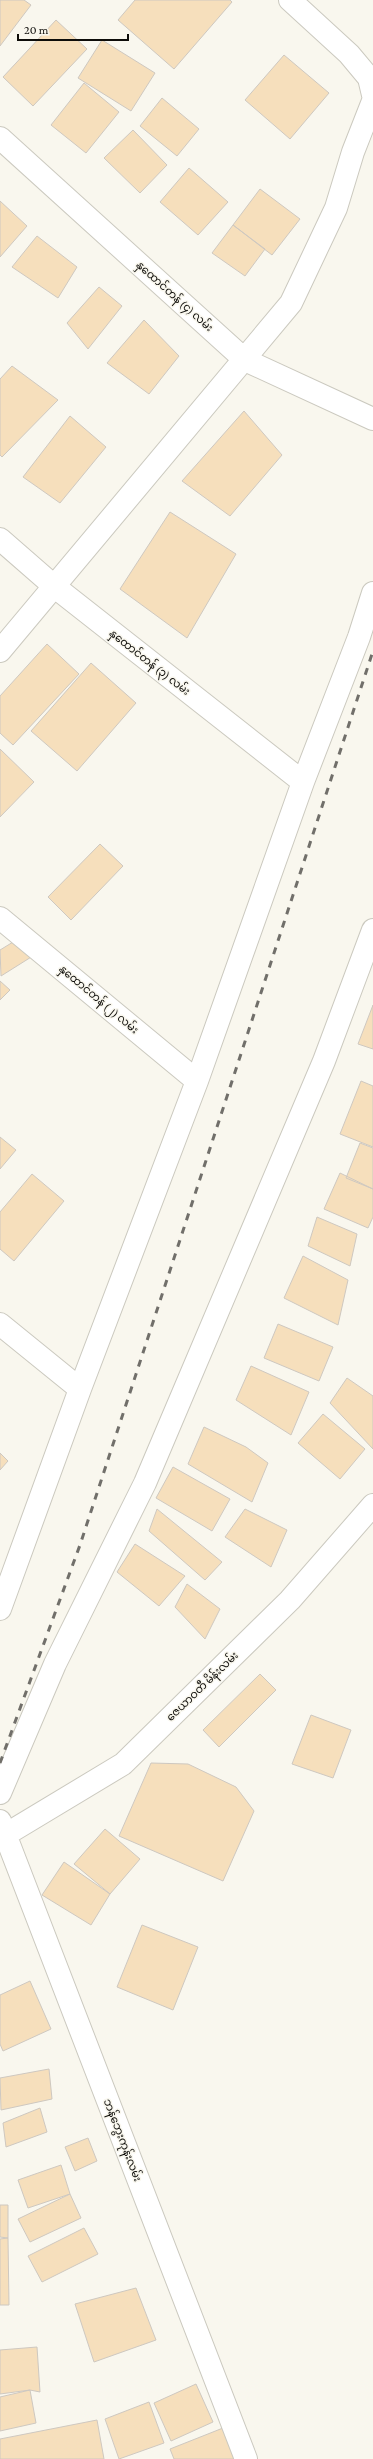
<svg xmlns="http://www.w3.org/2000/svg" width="373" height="2459" font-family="'Crimson Pro','Noto Sans Myanmar',serif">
<rect width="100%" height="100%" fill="#f9f7ee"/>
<path fill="#f6dfbc" stroke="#cec8c0" d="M 0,0 L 24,0 L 31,5 L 0,46 Z
M 135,0 L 230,0 L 232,2 L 174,69 L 118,20 Z
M 56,20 L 87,49 L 33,106 L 3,77 Z
M 102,40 L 155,73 L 131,111 L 78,78 Z
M 284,55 L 329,93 L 290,139 L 245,100 Z
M 84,83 L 119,112 L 86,153 L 51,125 Z
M 162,98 L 199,129 L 177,156 L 140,126 Z
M 133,130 L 167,165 L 140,193 L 104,158 Z
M 189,168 L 228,202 L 198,235 L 160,202 Z
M 260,189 L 300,219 L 272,255 L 233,225 Z
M 0,201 L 27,226 L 0,257 Z
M 233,225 L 265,249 L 245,276 L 212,253 Z
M 37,236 L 77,267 L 58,298 L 12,267 Z
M 99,287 L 122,306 L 88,349 L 67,323 Z
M 144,320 L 179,356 L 149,394 L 107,363 Z
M 12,366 L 58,400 L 2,457 L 0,455 L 0,379 Z
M 244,411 L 282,455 L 230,516 L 182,481 Z
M 70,416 L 106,447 L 60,503 L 23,477 Z
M 170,512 L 236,554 L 187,638 L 120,589 Z
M 47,644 L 79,674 L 13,745 L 0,733 L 0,696 Z
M 91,663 L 136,703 L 77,771 L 31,731 Z
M 0,749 L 34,782 L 0,817 Z
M 100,844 L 123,866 L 71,920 L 48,897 Z
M 18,939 L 36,954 L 1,976 L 0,950 Z
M 0,981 L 10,990 L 0,1000 Z
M 373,1005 L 373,1049 L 358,1044 Z
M 361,1081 L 373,1086 L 373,1147 L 340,1134 Z
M 0,1137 L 16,1150 L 0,1169 Z
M 360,1143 L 373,1148 L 373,1189 L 346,1178 Z
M 340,1173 L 373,1189 L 373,1217 L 368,1228 L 324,1209 Z
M 32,1174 L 64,1201 L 14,1261 L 0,1249 L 0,1212 Z
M 317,1217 L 357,1234 L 350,1266 L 308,1246 Z
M 303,1256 L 348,1280 L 338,1325 L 284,1298 Z
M 278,1324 L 333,1347 L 319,1381 L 264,1358 Z
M 251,1366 L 309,1392 L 291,1435 L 236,1400 Z
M 347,1378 L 373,1396 L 373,1449 L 330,1403 Z
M 323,1414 L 365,1449 L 340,1479 L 298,1443 Z
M 204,1427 L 246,1447 L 268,1463 L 252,1502 L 188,1464 Z
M 0,1453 L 8,1461 L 0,1470 Z
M 173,1467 L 230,1499 L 212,1531 L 156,1498 Z
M 157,1509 L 222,1562 L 205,1580 L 149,1531 Z
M 245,1509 L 287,1530 L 271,1567 L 225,1537 Z
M 135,1544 L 185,1576 L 159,1606 L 117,1572 Z
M 187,1584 L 220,1609 L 205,1639 L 175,1607 Z
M 260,1674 L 276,1690 L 219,1747 L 203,1730 Z
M 311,1715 L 351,1730 L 333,1778 L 292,1764 Z
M 151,1763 L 188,1764 L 236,1787 L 254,1811 L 223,1881 L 119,1836 Z
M 105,1829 L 140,1859 L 110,1894 L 74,1864 Z
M 64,1862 L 110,1894 L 91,1925 L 42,1895 Z
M 142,1925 L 198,1947 L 173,2010 L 117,1987 Z
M 30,1981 L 51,2029 L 3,2051 L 0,2044 L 0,1995 Z
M 49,2069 L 52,2099 L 1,2110 L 0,2078 Z
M 40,2108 L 47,2132 L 6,2147 L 3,2123 Z
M 88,2138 L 97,2161 L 75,2171 L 65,2147 Z
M 61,2165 L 70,2194 L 28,2208 L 18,2180 Z
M 70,2194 L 81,2218 L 30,2242 L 18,2219 Z
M 0,2205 L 8,2205 L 8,2238 L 0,2237 Z
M 84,2228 L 98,2254 L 42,2282 L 28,2256 Z
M 8,2238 L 9,2305 L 0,2305 L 0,2239 Z
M 136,2288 L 156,2340 L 94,2362 L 75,2304 Z
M 37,2347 L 40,2392 L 30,2390 L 0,2394 L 0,2350 Z
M 196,2384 L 213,2422 L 171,2441 L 154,2403 Z
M 30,2390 L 36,2423 L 0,2431 L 0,2397 Z
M 149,2402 L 164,2443 L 119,2459 L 105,2419 Z
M 97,2420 L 104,2459 L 0,2459 L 0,2439 Z
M 223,2428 L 235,2459 L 174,2459 L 170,2449 Z"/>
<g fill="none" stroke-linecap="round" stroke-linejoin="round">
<g stroke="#cbc9bf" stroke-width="24">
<path id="street" d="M 290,0 L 349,54 L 369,78 L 373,95
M 0,138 L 245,360 L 373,419
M 0,539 L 55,587 L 303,782
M 0,651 L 291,303 L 336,208 L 353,152 L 373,101
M 0,918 L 197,1081
M 0,1324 L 80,1389
M 0,1609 L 80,1389 L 197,1081 L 303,782 L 359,637 L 373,593
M 0,1793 L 55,1664 L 145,1483 L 324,1061 L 373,930
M 0,1821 L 246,2459
M 5,1835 L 123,1764 L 290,1600 L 373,1505"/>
</g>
<use href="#street" stroke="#fff" stroke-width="22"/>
<path stroke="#716f6a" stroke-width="3" stroke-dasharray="7 7" stroke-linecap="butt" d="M 0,1763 L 80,1545 L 373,651"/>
</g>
<g text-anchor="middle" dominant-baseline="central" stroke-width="3" stroke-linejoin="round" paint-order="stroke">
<g font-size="11" fill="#0d0c09" stroke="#f9f7ee">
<text transform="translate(175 296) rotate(42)">နှထောင်တန် (၄) လမ်း</text>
<text transform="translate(150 662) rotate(38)">နှထောင်တန် (၃) လမ်း</text>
<text transform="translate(99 999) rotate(40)">နှထောင်တန် (၂) လမ်း</text>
<text transform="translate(202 1686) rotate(-44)">ဇေယာဝတီ မိန်းလမ်း</text>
<text transform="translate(123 2140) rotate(69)">ဘန်ဘွေးကုန်းလမ်း</text>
</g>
</g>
<path d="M18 34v6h110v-6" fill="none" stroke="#0d0c09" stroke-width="2"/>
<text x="24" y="34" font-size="12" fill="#0d0c09" stroke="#f9f7ee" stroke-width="3" paint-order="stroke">20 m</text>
</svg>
